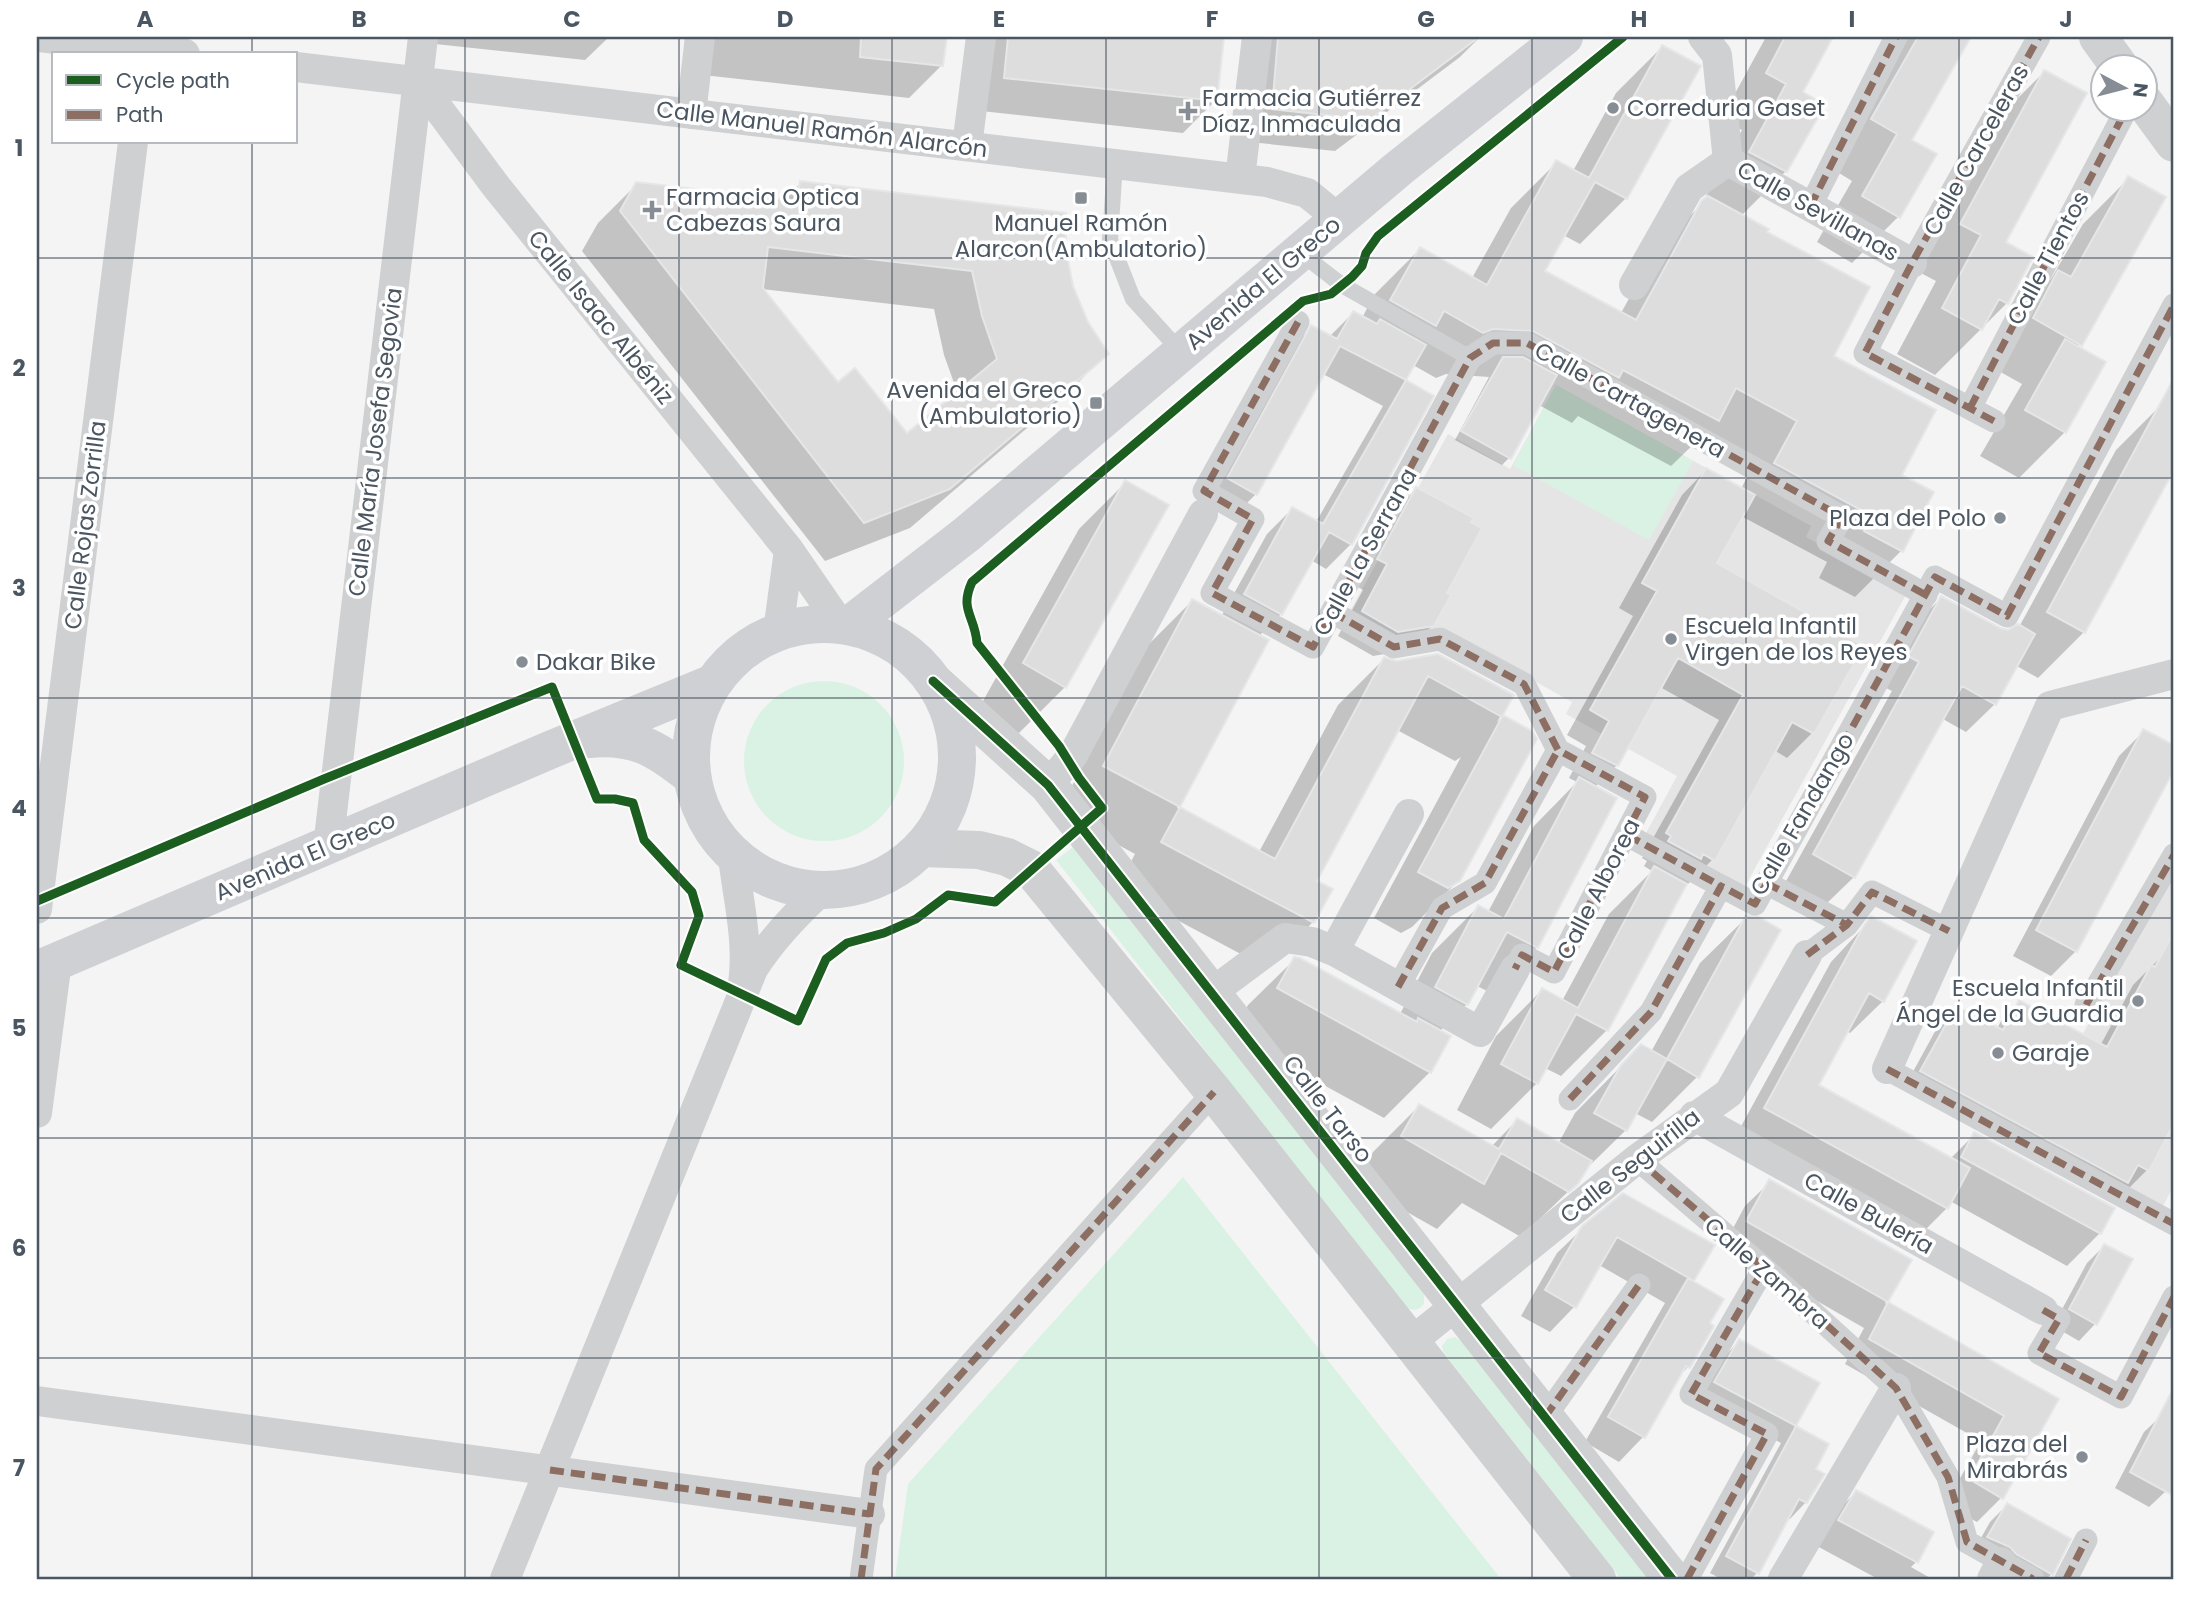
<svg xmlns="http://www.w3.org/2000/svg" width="2211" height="1616" font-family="Poppins,sans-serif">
<rect width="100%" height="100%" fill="#f4f4f4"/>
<path fill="#e6e5e6" d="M 1556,385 L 1811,526 L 1806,537 L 1907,593 L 1743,890 L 1645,835 L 1677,776 L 1566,714 L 1572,702 L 1438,627 L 1424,652 L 1350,611 L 1448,434 L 1510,469 Z
M 2174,871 L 2174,1185 L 2163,1206 L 2029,1130 Z"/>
<path fill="#d9f2e3" d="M 1556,385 L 1693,461 L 1649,540 L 1513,465 Z
M744 761a80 80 0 1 1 160 0a80 80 0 1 1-160 0Z
M 1073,847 L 1424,1294 L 1424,1304 C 1419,1310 1415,1311 1407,1308 L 1056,860 Z
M 1183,1177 L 1462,1530 L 1501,1579 L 895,1579 L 908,1484 Z
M 1455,1337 L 1462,1342 L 1648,1579 L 1621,1579 L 1444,1353 L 1442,1346 L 1447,1339 Z"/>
<path fill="#0003" fill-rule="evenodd" d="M 436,37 L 609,37 L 585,60 L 435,44 Z
M 707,37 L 945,37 L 942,65 L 909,98 L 703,75 Z
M 980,37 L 1222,37 L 1215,101 L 1183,133 L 972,110 Z
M 1262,37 L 1480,37 L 1460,57 L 1335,151 L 1240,141 Z
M 1766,37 L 1831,37 L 1800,93 L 1786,171 L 1741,216 L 1765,232 L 1899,475 L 1901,551 L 1855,597 L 1819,578 L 1827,562 L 1741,516 L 1714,564 L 1862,646 L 1812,733 L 1787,758 L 1774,750 L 1713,859 L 1688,884 L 1686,883 L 1607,1030 L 1561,1076 L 1545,1068 L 1537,1083 L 1491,1129 L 1457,1110 L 1496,1036 L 1542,990 L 1562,1001 L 1609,914 L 1652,871 L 1644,866 L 1647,861 L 1642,858 L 1719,720 L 1660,687 L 1617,765 L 1594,788 L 1537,947 L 1491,993 L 1477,986 L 1467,1004 L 1439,1032 L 1430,1072 L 1384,1118 L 1232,1035 L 1248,1005 L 1295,959 L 1400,1014 L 1432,953 L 1478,907 L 1488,912 L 1534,826 L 1577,782 L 1569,778 L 1586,746 L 1567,735 L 1633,616 L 1619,608 L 1682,495 L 1706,470 L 1741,489 L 1752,467 L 1699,439 L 1671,466 L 1578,416 L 1572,423 L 1539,405 L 1510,457 L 1502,465 L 1455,440 L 1489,377 L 1446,374 L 1436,378 L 1413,365 L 1404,381 L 1431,397 L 1351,544 L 1326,569 L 1311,560 L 1281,614 L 1258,637 L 1267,641 L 1177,808 L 1259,852 L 1338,705 L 1384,659 L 1512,696 L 1497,722 L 1503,717 L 1459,880 L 1412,927 L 1401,933 L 1374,918 L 1461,757 L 1455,761 L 1397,730 L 1315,881 L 1313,922 L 1267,968 L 1117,888 L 1135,854 L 1058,812 L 1146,647 L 1192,601 L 1221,617 L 1267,534 L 1292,509 L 1316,522 L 1383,406 L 1323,374 L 1256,494 L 1231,519 L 1204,503 L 1287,352 L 1312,327 L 1329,337 L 1353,313 L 1362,318 L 1374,295 L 1420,249 L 1472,278 L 1511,208 L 1557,162 L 1573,171 L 1616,93 L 1662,47 L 1698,67 L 1626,198 L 1580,244 L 1563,235 L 1543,272 L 1621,313 L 1657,248 L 1707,199 L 1705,198 L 1742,130 L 1721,119 Z
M 1900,37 L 1969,37 L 1910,140 L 1898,217 L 1852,263 L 1817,242 L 1852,181 L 1826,165 Z
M 2044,72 L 2003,243 L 2007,303 L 1935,375 L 1897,354 L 1936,281 L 1915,270 L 1998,118 Z
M 2129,178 L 2163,197 L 2077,348 L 2065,432 L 2019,478 L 1980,456 L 2022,384 L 1988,365 L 2012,318 L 2051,279 L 2083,224 Z
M 801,183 L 1064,250 L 1072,287 L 1086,323 L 1106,354 L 1068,393 L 910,528 L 825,561 L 582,251 L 598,223 L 637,184 L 782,201 ZM 761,289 L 934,309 L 944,355 L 958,394 L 907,435 L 838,384 Z
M 2162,404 L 2174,410 L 2174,466 L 2084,632 L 2038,678 L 2015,665 L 1995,704 L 1966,732 L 1941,718 L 1854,877 L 1825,905 L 1785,883 L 1892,691 L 1880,685 L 1912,627 L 1941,598 L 2000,630 L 2008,632 L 2019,627 L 2116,450 Z
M 1125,483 L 1065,687 L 1019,733 L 978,710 L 1079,529 Z
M 1416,489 L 1444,594 L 1433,625 L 1408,650 L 1373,656 L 1338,636 L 1363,590 L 1353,584 L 1391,514 Z
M 2144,731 L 2174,747 L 2174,766 L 2076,951 L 2051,976 L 2013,956 L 2119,756 Z
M 1747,917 L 1698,1076 L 1652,1122 L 1635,1113 L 1626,1130 L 1582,1173 L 1577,1183 L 1521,1237 L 1462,1203 L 1437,1229 L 1356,1183 L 1373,1152 L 1419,1106 L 1491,1147 L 1517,1120 L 1558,1144 L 1575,1113 L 1641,1046 L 1651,1052 L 1700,963 Z
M 1872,918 L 1883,1001 L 1850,1033 L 1846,1031 L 1816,1086 L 1950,1159 L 1975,1134 L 2113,1209 L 2100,1233 L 2067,1266 L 1950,1201 L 1947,1208 L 1914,1241 L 1733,1141 L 1831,962 Z
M 2163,955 L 2174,961 L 2174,1119 L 2147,1170 L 2129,1188 L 1903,1090 L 1938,1026 L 1957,1008 L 1997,1029 L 2001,1021 L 2019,1002 L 2100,1046 L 2133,985 Z
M 1770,1182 L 1909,1261 L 1885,1303 L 2057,1400 L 2001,1498 L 1977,1522 L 1945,1505 L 1981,1441 L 1845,1364 L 1864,1328 L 1723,1247 L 1745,1206 Z
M 1623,1195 L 1693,1280 L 1691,1282 L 1708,1324 L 1712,1326 L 1688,1367 L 1676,1379 L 1643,1437 L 1619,1462 L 1585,1442 L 1665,1303 L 1599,1265 L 1574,1307 L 1550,1332 L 1521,1316 L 1557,1253 L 1583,1228 Z
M 2104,1246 L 2131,1260 L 2095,1324 L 2079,1341 L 2053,1326 L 2087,1263 Z
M 1739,1341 L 1818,1384 L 1794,1427 L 1827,1445 L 1813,1469 L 1806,1502 L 1790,1519 L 1787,1518 L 1757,1573 L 1751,1579 L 1721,1579 L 1710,1573 L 1781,1443 L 1699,1399 L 1723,1358 Z
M 2161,1416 L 2174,1423 L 2174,1474 L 2166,1491 L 2149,1507 L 2115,1488 L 2144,1432 Z
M 1856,1492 L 1916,1562 L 1911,1567 L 1932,1579 L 1878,1579 L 1815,1545 L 1831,1517 Z
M 2007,1505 L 2052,1574 L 2046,1579 L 2016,1579 L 1972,1554 L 1990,1522 Z"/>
<path fill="#ddddde" stroke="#e5e6e7" stroke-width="2" fill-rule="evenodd" d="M 861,37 L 947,37 L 943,66 L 860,57 Z
M 1008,37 L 1224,37 L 1217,101 L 1004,78 Z
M 1278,37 L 1479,37 L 1369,120 L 1272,109 Z
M 1785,37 L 1833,37 L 1803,92 L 1825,105 L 1787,172 L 1749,152 L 1786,84 L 1766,73 Z
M 1918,37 L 1971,37 L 1912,140 L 1937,154 L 1900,218 L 1862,196 L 1897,134 L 1871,119 Z
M 1662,45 L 1701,66 L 1627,199 L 1595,182 L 1545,271 L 1636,320 L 1702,200 L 1708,196 L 1769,229 L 1767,232 L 1870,287 L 1834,356 L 1936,410 L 1902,475 L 1934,492 L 1903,552 L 1864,531 L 1872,516 L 1774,463 L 1797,421 L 1736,388 L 1719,421 L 1623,370 L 1619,378 L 1533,331 L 1493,329 L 1483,333 L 1444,311 L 1436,326 L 1390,300 L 1420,247 L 1487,285 L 1556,160 L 1589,178 Z
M 2044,70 L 2087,93 L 2006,242 L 2033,257 L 2008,304 L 1999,299 L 1982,330 L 1942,308 L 1981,235 L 1960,224 Z
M 2128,176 L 2166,197 L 2082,346 L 2033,318 L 2058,270 L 2071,277 Z
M 800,181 L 1066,213 L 1066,250 L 1073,286 L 1088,322 L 1109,354 L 950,489 L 864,523 L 620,211 L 636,182 L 797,201 ZM 768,247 L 972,271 L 982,316 L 997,359 L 907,433 L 855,368 L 838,382 L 763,288 Z
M 1353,311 L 1377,324 L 1380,319 L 1426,345 L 1406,380 L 1340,346 L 1257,495 L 1227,478 L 1311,325 L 1337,339 Z
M 2065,339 L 2106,362 L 2066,433 L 2025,410 Z
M 1503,357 L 1523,357 L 1557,375 L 1511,459 L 1461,431 Z
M 2174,378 L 2174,470 L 2085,633 L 2047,612 Z
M 1406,380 L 1434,396 L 1352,545 L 1329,532 L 1282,615 L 1244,594 L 1292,507 L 1323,524 Z
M 1706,468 L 1755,495 L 1717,563 L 1864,646 L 1814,734 L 1792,722 L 1715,861 L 1703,854 L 1701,859 L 1668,841 L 1671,836 L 1666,833 L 1743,695 L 1678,658 L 1618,766 L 1592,753 L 1609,721 L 1590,710 L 1657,591 L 1642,583 Z
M 1125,480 L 1169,505 L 1066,688 L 1023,663 Z
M 1416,487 L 1474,518 L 1471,522 L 1482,528 L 1447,593 L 1451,595 L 1434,626 L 1398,632 L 1362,611 L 1387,564 L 1377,559 Z
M 1941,596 L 2000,628 L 2008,630 L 2018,624 L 2035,634 L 1996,705 L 1962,686 L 1855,878 L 1813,854 L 1919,662 L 1908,656 Z
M 1192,599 L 1269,640 L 1180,807 L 1103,766 Z
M 1438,654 L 1514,695 L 1502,717 L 1428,676 L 1317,881 L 1333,889 L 1314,923 L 1161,842 L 1180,807 L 1275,859 L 1384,657 L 1396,661 Z
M 1503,715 L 1532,731 L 1537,739 L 1460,881 L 1448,888 L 1418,872 Z
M 2143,729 L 2174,745 L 2174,770 L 2077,952 L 2036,930 Z
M 1579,777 L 1617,798 L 1538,948 L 1507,932 L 1468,1005 L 1435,987 L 1478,905 L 1504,919 Z
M 1654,866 L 1687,884 L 1608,1031 L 1576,1014 L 1538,1084 L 1501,1064 L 1542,988 L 1578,1008 Z
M 1746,915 L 1759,917 L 1781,930 L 1699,1078 L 1667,1059 Z
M 1871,916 L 1917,941 L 1884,1002 L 1869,993 L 1819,1085 L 1970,1168 L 1948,1209 L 1764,1108 L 1863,927 Z
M 2174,932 L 2174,1123 L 2149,1171 L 2138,1165 L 2128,1183 L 1920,1071 L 1956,1006 L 2003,1030 L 2019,1000 L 2107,1047 L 2151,965 L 2155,967 Z
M 1294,957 L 1300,958 L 1417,1022 L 1418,1018 L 1451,1036 L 1431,1073 L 1277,988 Z
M 1641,1044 L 1667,1059 L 1627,1131 L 1594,1113 L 1621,1065 Z
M 1419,1104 L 1499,1149 L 1517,1118 L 1592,1161 L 1578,1184 L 1569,1192 L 1501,1153 L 1484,1184 L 1401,1136 Z
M 1974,1132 L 2115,1208 L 2101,1234 L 1961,1157 Z
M 1769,1179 L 1912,1260 L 1888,1302 L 1746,1221 Z
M 1623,1193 L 1715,1245 L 1694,1281 L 1617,1237 L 1576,1308 L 1545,1290 L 1582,1226 Z
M 2104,1244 L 2133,1259 L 2097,1325 L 2069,1309 Z
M 1688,1278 L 1724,1299 L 1710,1323 L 1714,1326 L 1690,1368 L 1686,1366 L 1645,1438 L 1608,1417 Z
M 1888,1302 L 2059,1399 L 2003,1499 L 1969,1479 L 2004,1416 L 1869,1339 Z
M 1739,1339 L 1820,1383 L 1796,1426 L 1714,1382 Z
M 2174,1387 L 2174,1496 L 2130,1472 Z
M 1796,1426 L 1829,1444 L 1816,1469 L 1825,1474 L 1807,1503 L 1799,1499 L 1759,1574 L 1726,1556 Z
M 1856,1490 L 1934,1532 L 1918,1563 L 1838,1520 Z
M 2007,1503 L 2071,1539 L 2053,1575 L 2016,1554 L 2010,1547 L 1987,1537 Z"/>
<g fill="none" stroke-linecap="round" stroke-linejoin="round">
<path stroke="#ced0d2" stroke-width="16" d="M 1115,163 L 1110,240 L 1133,299 L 1181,352
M 1299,252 L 1342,285 L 1470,358"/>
<path stroke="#ced0d2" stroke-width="23" d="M 1810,207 L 1896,37
M 1298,322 L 1204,491 L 1253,519 L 1212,593 L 1313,647 L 1470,358 L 1493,343 L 1527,343 L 1842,517 L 1828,541 L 1926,595
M 1970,408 L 2127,108
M 1994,421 L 1865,353 L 1912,263 L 2039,37
M 1332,612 L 1394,647 L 1440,639 L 1524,684 L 1558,750 L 1645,797 L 1554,972 L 1522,955 L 1515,969
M 1627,835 L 1721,886
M 1766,883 L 1847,925
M 1807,955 L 1847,925 L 1872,892 L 1949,931
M 1398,987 L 1442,908 L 1485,883 L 1558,750
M 2086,1005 L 2174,855
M 1887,1069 L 2174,1224
M 1570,1099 L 1651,1012 L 1721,886 L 1755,904 L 1935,577 L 2007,616 L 2174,305
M 1637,1159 L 1764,1268 L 1896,1388 L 1948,1477 L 1967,1542 L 2033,1579
M 2043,1310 L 2059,1319 L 2039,1353 L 2121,1397 L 2174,1297
M 1545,1417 L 1639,1285
M 861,1579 L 876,1469 L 1214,1092
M 1687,1579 L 1767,1434 L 1691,1394 L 1764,1268
M 2066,1579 L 2086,1540"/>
<path stroke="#ced0d2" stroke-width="30" d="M 39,37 L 185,54
M 1703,37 L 1717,55 L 1728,161 L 1912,263
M 296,67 L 1267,182 L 1307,193 L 1339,219
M 418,81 L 495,185 L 789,550 L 840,624
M 691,114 L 700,37
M 967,146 L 981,37
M 1240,178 L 1257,37
M 1634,285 L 1689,188 L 1728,161
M 778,632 L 789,550
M 1048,785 L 1073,755 L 1203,514
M 328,847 L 423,37
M 733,857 C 738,899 749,942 743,984
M 37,909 L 133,142
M 1334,951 L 1480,1032 L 1515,969
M 1211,993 L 1285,938 L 1312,942 L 1334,951 L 1409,814
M 1887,1069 L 2050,706 L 2174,674
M 37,1113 L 57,961
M 1694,1116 L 2043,1310
M 1411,1342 L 1637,1159 L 1729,1093 L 1807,955
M 37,1401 L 870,1514
M 505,1579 L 753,969 C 772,939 794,916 820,892
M 1783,1579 L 1896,1388
M 1992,1579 L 2001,1562"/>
<path stroke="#ced0d2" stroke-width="38" d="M 2098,37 L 2119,66
M 2144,102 L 2174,143
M 933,681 L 1048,785 L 1672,1579
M 922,848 L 979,850 L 1007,857 L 1031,869 L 1214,1092 L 1597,1579"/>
<path stroke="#ced0d4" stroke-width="38" d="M691 757a133 133 0 1 1 266 0a133 133 0 1 1-266 0Z
M 848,626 L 967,534 L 1398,169 L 1564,37
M 589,739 C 635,735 656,748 691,776
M 37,970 L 550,750 L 713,683"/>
<path stroke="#8d6e63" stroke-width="7" stroke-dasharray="14 7" stroke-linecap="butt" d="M 1810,207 L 1896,37
M 1298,322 L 1204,491 L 1253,519 L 1212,593 L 1313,647 L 1470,358 L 1493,343 L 1527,343 L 1842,517 L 1828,541 L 1926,595
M 1970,408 L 2127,108
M 1994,421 L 1865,353 L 1912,263 L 2039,37
M 1332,612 L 1394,647 L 1440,639 L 1524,684 L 1558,750 L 1645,797 L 1554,972 L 1522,955 L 1515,969
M 1627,835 L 1721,886
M 1766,883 L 1847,925
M 1807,955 L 1847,925 L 1872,892 L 1949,931
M 1398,987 L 1442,908 L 1485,883 L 1558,750
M 2086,1005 L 2174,855
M 1887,1069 L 2174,1224
M 1570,1099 L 1651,1012 L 1721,886 L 1755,904 L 1935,577 L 2007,616 L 2174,305
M 1637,1159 L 1764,1268 L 1896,1388 L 1948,1477 L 1967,1542 L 2033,1579
M 2043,1310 L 2059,1319 L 2039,1353 L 2121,1397 L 2174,1297
M 1545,1417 L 1639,1285
M 550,1470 L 870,1514
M 861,1579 L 876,1469 L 1214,1092
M 1687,1579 L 1767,1434 L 1691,1394 L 1764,1268
M 2066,1579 L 2086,1540"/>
<g stroke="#fff" stroke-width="13">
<path id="cycleway" d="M 933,681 L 1048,785 L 1672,1579
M 37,901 L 324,779 L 552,687 L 597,799 L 615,799 L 633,803 L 644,840 L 692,892 L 699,916 L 681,965 L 798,1021 L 826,959 L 847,943 L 884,933 L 916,919 L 948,895 L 995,902 L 1102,808 L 1079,778 L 1059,746 L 977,643 C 975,616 959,610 972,582 L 1303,301 L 1331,294 L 1352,277 L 1362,266 L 1366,253 L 1378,236 L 1623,37"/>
</g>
<use href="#cycleway" stroke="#1b5e20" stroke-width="9"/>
</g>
<path fill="none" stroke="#4a5661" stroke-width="2" stroke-opacity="0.55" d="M 252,37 L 252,54M 465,37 L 465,1579M 679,37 L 679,1579M 892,37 L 892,1579M 1106,37 L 1106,1579M 1319,37 L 1319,1579M 1532,37 L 1532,1579M 1746,37 L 1746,1579M 1959,37 L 1959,1579M 252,142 L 252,1579M 37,258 L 2174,258M 37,478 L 2174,478M 37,698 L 2174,698M 37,918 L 2174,918M 37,1138 L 2174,1138M 37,1358 L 2174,1358"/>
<g fill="#868d94" stroke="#fff" stroke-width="2.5">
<circle cx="1613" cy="108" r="7"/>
<path d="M1184.5 100.5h7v7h7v7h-7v7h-7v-7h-7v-7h7z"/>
<rect x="1074" y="191" width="14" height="14" rx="3.5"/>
<path d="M648.5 199.5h7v7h7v7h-7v7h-7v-7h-7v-7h7z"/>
<rect x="1089" y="396" width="14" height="14" rx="3.5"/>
<circle cx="2000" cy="518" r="7"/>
<circle cx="1671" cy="639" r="7"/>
<circle cx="522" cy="662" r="7"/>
<circle cx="2138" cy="1001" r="7"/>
<circle cx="1998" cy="1053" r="7"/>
<circle cx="2082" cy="1457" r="7"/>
</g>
<g text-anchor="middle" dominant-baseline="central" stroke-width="7" stroke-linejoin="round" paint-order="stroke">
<g font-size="23" fill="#4a5661" stroke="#fff" text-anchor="start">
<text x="1202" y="98">Farmacia Gutiérrez<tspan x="1202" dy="26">Díaz, Inmaculada</tspan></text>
<text x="1627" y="108">Correduria Gaset</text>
<text x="666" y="197">Farmacia Optica<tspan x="666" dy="26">Cabezas Saura</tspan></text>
<text x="1081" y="223" text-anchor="middle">Manuel Ramón<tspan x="1081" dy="26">Alarcon(Ambulatorio)</tspan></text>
<text x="1082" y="390" text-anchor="end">Avenida el Greco<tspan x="1082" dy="26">(Ambulatorio)</tspan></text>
<text x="1986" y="518" text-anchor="end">Plaza del Polo</text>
<text x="1685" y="626">Escuela Infantil<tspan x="1685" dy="26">Virgen de los Reyes</tspan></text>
<text x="536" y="662">Dakar Bike</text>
<text x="2124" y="988" text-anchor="end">Escuela Infantil<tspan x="2124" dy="26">Ángel de la Guardia</tspan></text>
<text x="2012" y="1053">Garaje</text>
<text x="2068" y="1444" text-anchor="end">Plaza del<tspan x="2068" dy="26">Mirabrás</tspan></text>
</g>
<g font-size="23" fill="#4a5661" stroke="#fff">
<text transform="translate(822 129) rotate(7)">Calle Manuel Ramón Alarcón</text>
<text transform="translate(1976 150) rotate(-61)">Calle Carceleras</text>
<text transform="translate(1818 211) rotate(29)">Calle Sevillanas</text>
<text transform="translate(2048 258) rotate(-62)">Calle Tientos</text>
<text transform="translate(1263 283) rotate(-40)">Avenida El Greco</text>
<text transform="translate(601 317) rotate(51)">Calle Isaac Albéniz</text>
<text transform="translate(1630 400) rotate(29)">Calle Cartagenera</text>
<text transform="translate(375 442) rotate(-83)">Calle María Josefa Segovia</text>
<text transform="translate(85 525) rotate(-83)">Calle Rojas Zorrilla</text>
<text transform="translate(1365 552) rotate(-61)">Calle La Serrana</text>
<text transform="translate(1802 814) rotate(-60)">Calle Fandango</text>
<text transform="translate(305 856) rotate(-23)">Avenida El Greco</text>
<text transform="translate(1598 889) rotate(-63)">Calle Alborea</text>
<text transform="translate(1328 1109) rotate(52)">Calle Tarso</text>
<text transform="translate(1630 1166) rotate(-38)">Calle Seguirilla</text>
<text transform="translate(1869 1213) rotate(29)">Calle Bulería</text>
<text transform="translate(1767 1273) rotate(41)">Calle Zambra</text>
</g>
</g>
<rect width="2211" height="1616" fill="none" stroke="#ffffff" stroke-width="77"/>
<rect x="52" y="52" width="245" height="91" fill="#ffffff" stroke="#b7bbc0" stroke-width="2"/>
<rect x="66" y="75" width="35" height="10" fill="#1b5e20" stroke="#b7bbc0" stroke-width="2"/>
<text x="116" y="88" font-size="21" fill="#4a5661">Cycle path</text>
<rect x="66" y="110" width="35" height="10" fill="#8d6e63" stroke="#b7bbc0" stroke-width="2"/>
<text x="116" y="122" font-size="21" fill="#4a5661">Path</text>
<g transform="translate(2124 88) rotate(97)"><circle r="33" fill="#ffffff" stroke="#b7bbc0" stroke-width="2"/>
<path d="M0-5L12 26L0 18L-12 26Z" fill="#868d94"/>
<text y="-10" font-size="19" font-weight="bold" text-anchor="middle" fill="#4a5661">N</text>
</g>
<rect x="38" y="38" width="2134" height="1540" fill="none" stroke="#4a5661" stroke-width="2.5"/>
<g font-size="23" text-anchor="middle" font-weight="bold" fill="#4a5661">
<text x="145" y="27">A</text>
<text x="359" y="27">B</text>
<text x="572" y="27">C</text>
<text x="785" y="27">D</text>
<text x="999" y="27">E</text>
<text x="1212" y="27">F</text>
<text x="1426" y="27">G</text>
<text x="1639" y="27">H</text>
<text x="1852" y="27">I</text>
<text x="2066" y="27">J</text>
<text x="19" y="156">1</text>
<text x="19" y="376">2</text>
<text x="19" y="596">3</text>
<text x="19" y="816">4</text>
<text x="19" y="1036">5</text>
<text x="19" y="1256">6</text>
<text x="19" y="1476">7</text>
</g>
</svg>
